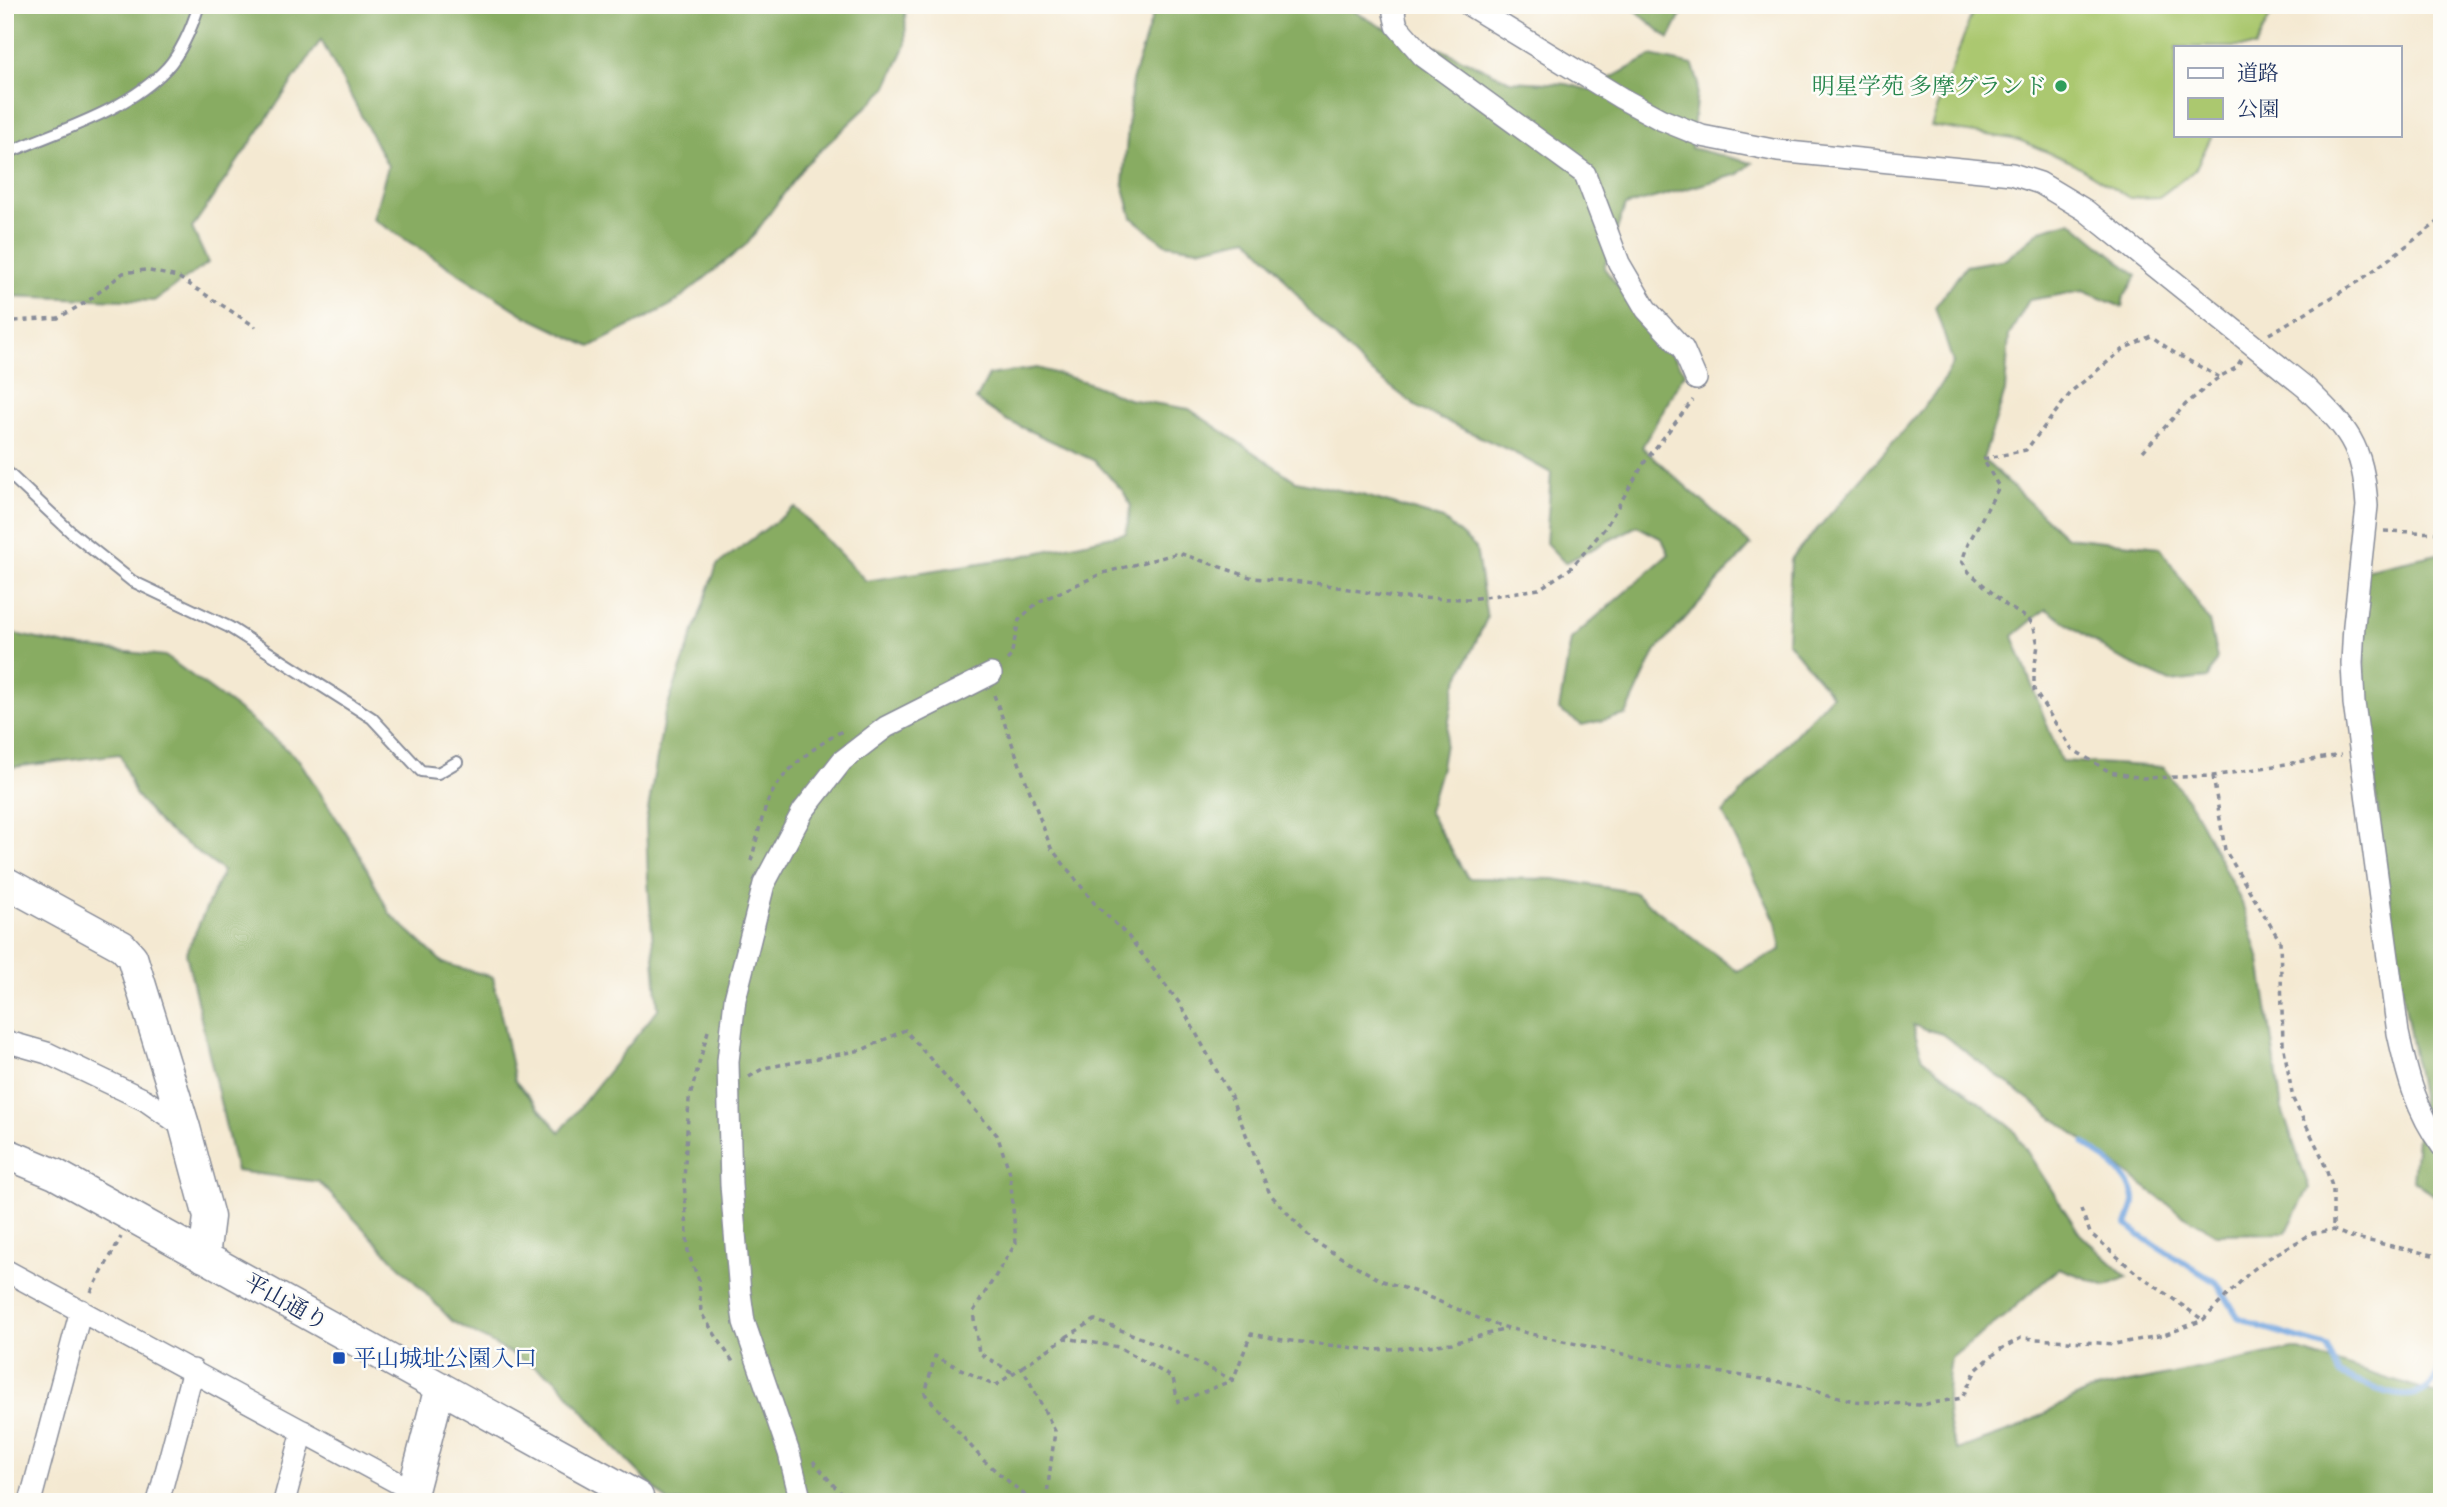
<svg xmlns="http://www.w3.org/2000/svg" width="2447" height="1507" font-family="'IM FELL French Canon','Noto Serif JP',serif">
<rect width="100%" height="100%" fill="#fdfcf7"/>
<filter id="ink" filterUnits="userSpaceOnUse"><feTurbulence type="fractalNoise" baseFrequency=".0143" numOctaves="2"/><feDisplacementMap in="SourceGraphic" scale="14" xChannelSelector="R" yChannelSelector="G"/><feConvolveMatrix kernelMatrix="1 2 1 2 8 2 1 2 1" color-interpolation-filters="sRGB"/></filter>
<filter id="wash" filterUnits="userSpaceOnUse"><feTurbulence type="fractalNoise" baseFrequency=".00686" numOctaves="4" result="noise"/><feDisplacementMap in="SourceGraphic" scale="28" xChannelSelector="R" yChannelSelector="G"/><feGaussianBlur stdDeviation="1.57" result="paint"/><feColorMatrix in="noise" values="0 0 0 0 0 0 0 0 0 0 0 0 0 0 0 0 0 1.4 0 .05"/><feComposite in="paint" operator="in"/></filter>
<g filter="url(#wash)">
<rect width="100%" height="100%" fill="#f4e9d2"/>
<path fill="#abc86f" stroke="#637c66" stroke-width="2" d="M 1975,5 L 2276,5 L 2255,47 L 2176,47 L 2176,135 L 2212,135 L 2195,170 L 2159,197 L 2130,198 L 2071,162 L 2019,140 L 1931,126 Z"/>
<path fill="#88ac62" stroke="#526e60" stroke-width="2" d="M 5,5 L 905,5 L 906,45 L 886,89 L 804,166 L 748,243 L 673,304 L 590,347 L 526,316 L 373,219 L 388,166 L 321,40 L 192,228 L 208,263 L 154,301 L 5,296 Z
M 1156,5 L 1343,5 L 1380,26 L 1434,46 L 1510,81 L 1567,84 L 1589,90 L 1651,56 L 1693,65 L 1698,82 L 1691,148 L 1752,163 L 1739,174 L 1625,206 L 1604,268 L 1685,372 L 1642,447 L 1751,545 L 1655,652 L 1626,715 L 1582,725 L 1559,710 L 1571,639 L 1669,554 L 1662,539 L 1637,526 L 1565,563 L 1546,543 L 1551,473 L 1511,451 L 1421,410 L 1365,367 L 1311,313 L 1271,261 L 1248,238 L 1198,249 L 1165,244 L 1132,218 L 1123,184 L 1132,81 Z
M 1629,5 L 1686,5 L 1669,39 Z
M 2071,221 L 2137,276 L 2124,296 L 2122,307 L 2083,291 L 2029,300 L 2009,335 L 2005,392 L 1983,459 L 2066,537 L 2160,547 L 2209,621 L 2217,658 L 2208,678 L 2170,682 L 2118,658 L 2046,609 L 2013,636 L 2061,761 L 2164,767 L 2193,808 L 2242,903 L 2260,960 L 2282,1109 L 2309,1188 L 2286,1233 L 2216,1234 L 2181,1214 L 1942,1034 L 1912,1025 L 1923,1058 L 2012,1128 L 2080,1234 L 2127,1277 L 2106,1286 L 2059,1268 L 2007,1314 L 1951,1358 C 1946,1389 1943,1422 1957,1450 L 2015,1429 L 2086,1392 L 2293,1349 L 2442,1396 L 2442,1502 L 668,1502 L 613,1446 L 555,1378 L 452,1321 L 319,1182 L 236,1171 L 186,953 L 223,871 L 161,825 L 135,794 L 120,754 L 5,768 L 5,632 L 71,646 L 165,656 L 243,713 L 299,760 L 358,852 L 390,914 L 443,963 L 493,977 L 515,1081 L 560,1132 L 658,1009 L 648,880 L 646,821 L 664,717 L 717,565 L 795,507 L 866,581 L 1018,557 L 1126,533 L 1131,506 L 1123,491 L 1095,461 L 1006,420 L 976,400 L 989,375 L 1037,368 L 1086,382 L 1128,399 L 1189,409 L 1296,481 L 1362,495 L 1443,519 L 1476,548 L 1487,618 L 1455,686 L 1441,767 L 1428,811 L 1468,878 L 1554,879 L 1633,892 L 1737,971 L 1781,950 L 1776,922 L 1723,813 L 1832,695 L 1787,641 L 1791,559 L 1937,392 L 1953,363 L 1935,307 L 1966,266 L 2006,259 L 2041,230 Z
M 2442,553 L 2442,1201 L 2413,1180 L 2421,1096 L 2397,960 L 2364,699 L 2364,570 Z"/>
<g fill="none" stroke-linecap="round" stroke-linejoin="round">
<path stroke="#73a6df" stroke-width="6" d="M 2084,1143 C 2101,1156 2136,1179 2134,1202 C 2133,1210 2129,1218 2127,1225 L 2139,1235 L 2217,1283 L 2238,1317 L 2261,1327 L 2327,1347 L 2339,1374 C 2366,1384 2413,1412 2434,1381 C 2439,1374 2440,1363 2442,1355"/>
</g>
</g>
<g filter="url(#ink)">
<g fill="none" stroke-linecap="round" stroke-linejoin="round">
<g stroke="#888c98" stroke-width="14">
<path id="lane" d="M 5,154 C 59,130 126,112 167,68 C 183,50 192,27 199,5
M 5,470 L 72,533 L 132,581 L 229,627 L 372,718 L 421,771 L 438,773 L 457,762"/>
</g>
<g stroke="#888c98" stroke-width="24">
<path id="street" d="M 1396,5 L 1394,13 L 1397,26 L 1423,56 L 1585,174 L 1619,263 L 1646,309 L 1683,349 L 1696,379
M 1469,5 L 1621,98 L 1660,119 L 1702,136 L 1778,151 L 2012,174 L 2040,183 L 2085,210 L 2305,387 C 2348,429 2363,444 2367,506 L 2354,625 L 2352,663 L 2354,703 L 2398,1033 C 2407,1074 2416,1111 2442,1146
M 5,1041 L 47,1053 L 145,1100 L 185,1128
M 5,1270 L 413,1491
M 30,1502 L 81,1310
M 158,1502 L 193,1370
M 284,1502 L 303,1431
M 801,1502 L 789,1453 L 744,1322 L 740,1293 L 731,1185 L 729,1109 L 728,1061 L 735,999 L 764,884 L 803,811 L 842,761 L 886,727 L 991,674"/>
</g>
<g stroke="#888c98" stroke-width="33">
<path id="secondary" d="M 5,882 L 122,946 L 132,957 L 185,1128 L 209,1217 L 204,1257
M 5,1153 L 55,1174 L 638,1497
M 410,1502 L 440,1387"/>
</g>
<path stroke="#888c98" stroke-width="3.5" stroke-dasharray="5 5" stroke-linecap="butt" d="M 5,318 L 14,321 L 58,318 L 88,301 L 123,273 L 145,270 L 178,277 L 256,327
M 2269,334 L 2358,282 L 2442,219
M 2219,377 L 2173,352 L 2151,336 L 2125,348 L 2073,390 L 2026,450 L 1983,459 L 1999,487 L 1968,544 L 1962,561 L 1969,572 L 2007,606 L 2029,619 L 2034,627 L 2038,645 L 2034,670 L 2034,690 L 2072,749 L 2110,772 L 2142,778 L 2213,776 L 2341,755
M 2143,451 L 2186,404 L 2219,377 L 2236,368 L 2241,360
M 2384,531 L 2442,533
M 1007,660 L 1011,656 L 1019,620 L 1038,602 L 1103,573 L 1179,553 L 1253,578 L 1315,583 L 1399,598 L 1470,599 L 1539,589 L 1571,568 L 1605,528 L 1646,460 L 1693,400
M 994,695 L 1051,848 L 1095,904 L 1128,936 L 1180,1004 L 1231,1097 L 1270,1194 L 1313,1241 L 1380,1280 L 1419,1293 L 1490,1323 L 1531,1334 L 1673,1365 L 1794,1384 L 1853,1401 L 1920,1405 L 1962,1398 L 1976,1370 L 1999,1350 L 2021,1338 L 2115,1344 L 2164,1335 L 2203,1320 L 2250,1272 L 2269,1258 L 2313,1233 L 2333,1230 L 2351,1237 L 2442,1257
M 2213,776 L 2225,850 L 2280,941 L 2283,1043 L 2293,1099 L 2321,1155 L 2333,1189 L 2333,1230
M 751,861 C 757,840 761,816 770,797 C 784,768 817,745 844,730
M 708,1031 L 689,1100 L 684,1179 L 688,1253 L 699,1280 L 701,1313 L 735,1365
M 749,1077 L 764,1068 L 862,1050 L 905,1030 L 997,1135 L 1010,1173 L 1016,1243 L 973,1312 L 979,1353 L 1013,1373
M 2081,1209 L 2090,1233 L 2135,1272 L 2203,1320
M 91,1292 L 121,1237
M 1066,1337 L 1095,1320 L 1167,1348 L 1233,1380
M 1022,1367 L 1065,1338 L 1119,1347 L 1173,1378 L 1178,1402 L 1233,1380 L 1251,1334 L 1283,1340 L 1374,1350 L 1421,1347 L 1452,1343 L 1507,1329
M 813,1461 L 848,1502
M 1033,1502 L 983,1460 L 925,1394 L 935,1356 L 995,1386 L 1022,1367 L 1055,1431 L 1046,1502"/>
<use href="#lane" stroke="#fff" stroke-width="10"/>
<use href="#street" stroke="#fff" stroke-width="21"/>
<use href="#secondary" stroke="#fff" stroke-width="30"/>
</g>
</g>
<circle fill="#2e9e5b" stroke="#fdfcf7" stroke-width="2.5" cx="2061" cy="86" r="7"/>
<rect fill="#1a4fb4" stroke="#fdfcf7" stroke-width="2.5" x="332" y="1351" width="14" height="14" rx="3.5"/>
<g text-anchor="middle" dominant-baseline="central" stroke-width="5" stroke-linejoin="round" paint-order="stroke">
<g font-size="23" fill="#27864d" stroke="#fdfcf7" text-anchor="end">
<text x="2047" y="86">明星学苑 多摩グランド</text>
</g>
<g font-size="23" fill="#1b2f5e" stroke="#fdfcf7">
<text transform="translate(286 1302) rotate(29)">平山通り</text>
</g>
<g font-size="23" fill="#164399" stroke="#fdfcf7" text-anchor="start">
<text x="353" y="1358">平山城址公園入口</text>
</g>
</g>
<rect width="2447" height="1507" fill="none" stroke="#fdfcf7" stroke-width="28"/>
<rect x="2174" y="46" width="228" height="91" fill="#fdfcf7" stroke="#a3aaba" stroke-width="2"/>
<rect x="2188" y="68" width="35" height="10" fill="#ffffff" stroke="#a3aaba" stroke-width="2"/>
<text x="2237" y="80" font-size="21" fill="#1b2f5e">道路</text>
<rect x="2188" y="98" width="35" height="21" fill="#abc86f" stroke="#a3aaba" stroke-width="2"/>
<text x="2237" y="116" font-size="21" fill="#1b2f5e">公園</text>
</svg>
